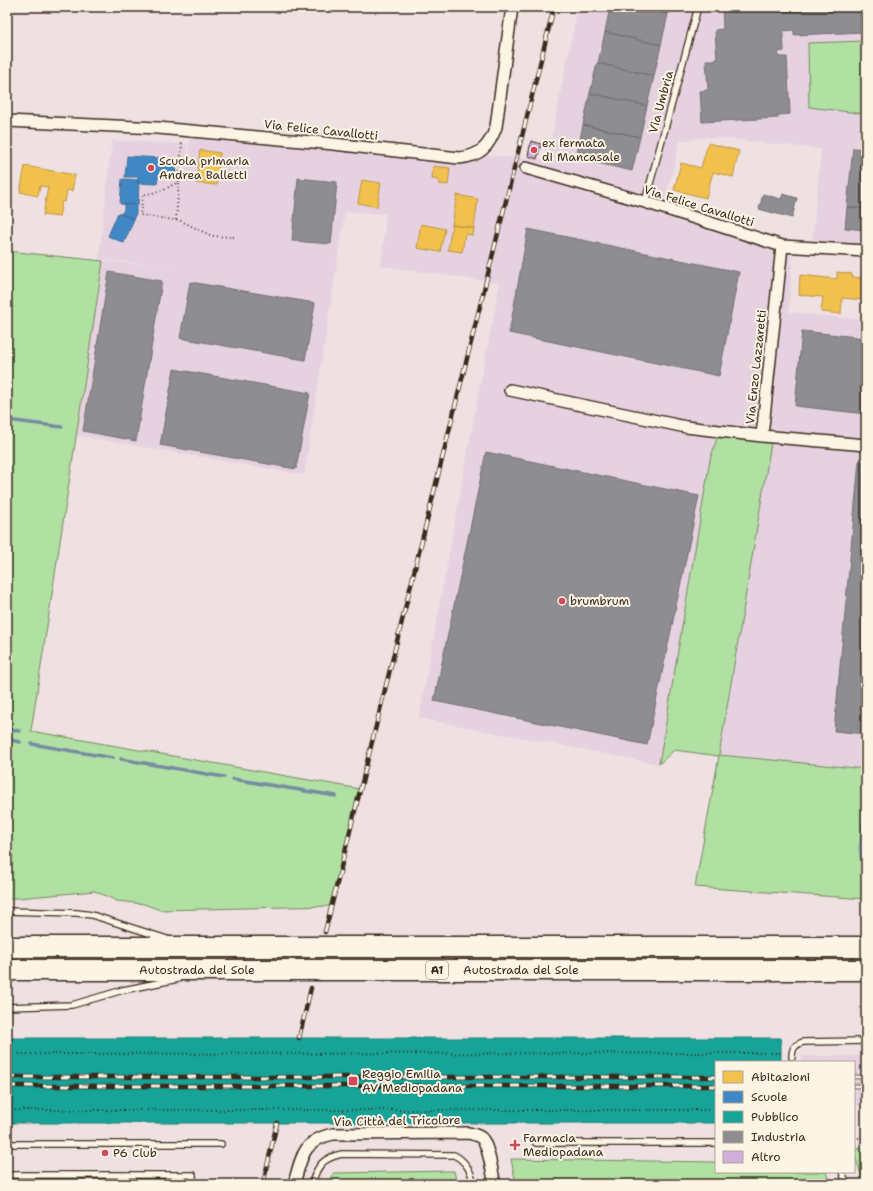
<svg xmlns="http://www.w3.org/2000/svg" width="873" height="1191" font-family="'Shantell Sans',sans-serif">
<rect width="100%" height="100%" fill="#efe0e2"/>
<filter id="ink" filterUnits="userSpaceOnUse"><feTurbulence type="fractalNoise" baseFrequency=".025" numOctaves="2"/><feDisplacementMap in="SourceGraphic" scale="8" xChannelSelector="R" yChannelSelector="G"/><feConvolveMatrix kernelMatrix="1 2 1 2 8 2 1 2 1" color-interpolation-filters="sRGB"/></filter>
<g filter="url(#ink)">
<path fill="#e6d1e0" d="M 578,7 L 866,7 L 866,249 L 812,243 L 821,149 L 709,137 L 680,141 L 663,208 L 793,246 L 789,312 L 866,320 L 866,769 L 719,755 L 772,437 L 717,438 L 710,460 L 659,764 L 419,718 L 477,401 L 500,283 L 381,266 L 386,214 L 345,211 L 304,475 L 75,435 L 103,261 L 173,267 L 99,259 L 112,140 L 188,144 L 185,177 L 191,131 L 547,160 Z
M 802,1056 L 866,1056 L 866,1106 L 854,1106 L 854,1062 L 802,1062 Z"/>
<path fill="#b0e1a2" stroke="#768660" d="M 866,41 L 866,114 L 809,107 L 808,43 Z
M 7,251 L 103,261 L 31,731 L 360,789 L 331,906 L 160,910 L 144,904 L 117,901 L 95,891 L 7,899 Z
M 772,437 L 719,755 L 866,769 L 866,899 L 695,887 L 719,756 L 674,750 L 659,764 L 710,460 L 717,438 Z
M 866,1148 L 866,1184 L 864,1184 L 854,1153 L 854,1149 Z
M 511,1159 L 716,1162 L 716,1172 L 826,1172 L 830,1184 L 516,1184 Z
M 454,1171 L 457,1184 L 330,1184 L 333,1173 Z"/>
<path fill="#9bcef9" stroke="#758ca1" d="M 866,794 L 866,865 C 860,862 860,855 859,849 Z"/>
<path fill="#f2c14e" stroke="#bb9440" d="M 708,143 L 739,151 L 733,177 L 713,172 L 706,198 L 674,190 L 681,163 L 701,168 Z
M 200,150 L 220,153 L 217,185 L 196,183 Z
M 25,166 L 75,175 L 72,191 L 67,190 L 65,202 L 62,201 L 59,217 L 43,215 L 48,187 L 40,186 L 38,196 L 20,192 Z
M 433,166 L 450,168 L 448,185 L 439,184 L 439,180 L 432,179 Z
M 362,180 L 381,183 L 377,207 L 358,203 Z
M 457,195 L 478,199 L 474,228 L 452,225 Z
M 421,224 L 445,229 L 440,252 L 417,248 Z
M 452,225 L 474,228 L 473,235 L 465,234 L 462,252 L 448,250 Z
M 837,272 L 852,274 L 852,277 L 864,278 L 865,277 L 866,277 L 866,298 L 864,298 L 864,300 L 842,298 L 841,314 L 821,312 L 823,297 L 799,295 L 800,275 L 837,279 Z"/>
<path fill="#3f88c5" stroke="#3e6c93" d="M 127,156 L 176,159 L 175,178 L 158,177 L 157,184 L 138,183 L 138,177 L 125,177 Z
M 122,179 L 138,180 L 138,183 L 139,183 L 138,205 L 120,204 Z
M 124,204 L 136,205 L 136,214 L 133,219 L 121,214 L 124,210 Z
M 118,213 L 134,219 L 124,243 L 108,236 Z"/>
<path fill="#17a398" stroke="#227f73" d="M 7,1038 L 781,1038 L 781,1062 L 716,1062 L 716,1123 L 7,1123 Z"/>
<path fill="#8d8d92" stroke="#746f6f" d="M 610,7 L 637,7 L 668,14 L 661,45 L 605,32 Z
M 637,7 L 670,7 L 668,14 Z
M 722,7 L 866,7 L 866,32 L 794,35 L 794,30 L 783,31 L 784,51 L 778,52 L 779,57 L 787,57 L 790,114 L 778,115 L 778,118 L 702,122 L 700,91 L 708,90 L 706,60 L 717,60 L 715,30 L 723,29 Z
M 605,32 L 661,45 L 654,76 L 598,63 Z
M 597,63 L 654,76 L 647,106 L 590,93 Z
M 590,93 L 647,106 L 640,137 L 583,125 Z
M 583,125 L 640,137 L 632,171 L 576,158 Z
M 853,148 L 866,149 L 866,209 L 847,207 Z
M 298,178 L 337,182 L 331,244 L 292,241 Z
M 763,194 L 781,199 L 783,194 L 797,198 L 792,218 L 759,209 Z
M 847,207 L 866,209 L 866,230 L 845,228 Z
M 528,229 L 739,272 L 719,376 L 509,333 Z
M 109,272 L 162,281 L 136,441 L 83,431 Z
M 190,282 L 315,303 L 305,360 L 180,338 Z
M 802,331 L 866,338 L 866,414 L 795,406 Z
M 174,369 L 310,393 L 296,469 L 160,445 Z
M 486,452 L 699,496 L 647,745 L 434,701 Z
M 859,461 L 866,461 L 866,734 L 834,731 Z"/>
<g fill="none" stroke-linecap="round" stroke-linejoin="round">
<path stroke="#758ca1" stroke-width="3.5" d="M 7,420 L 62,427
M 7,729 L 19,731
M 7,739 L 20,742
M 32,744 L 113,758
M 121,759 L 224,777
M 233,779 L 336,796"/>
</g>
<path fill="#d0afda" stroke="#3b2a1e" d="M 531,141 L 541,144 L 537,159 L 528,156 Z"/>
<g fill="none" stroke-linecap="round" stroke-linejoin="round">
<g stroke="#3b2a1e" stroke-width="8">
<path id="lane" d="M 645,202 L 698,7
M 7,911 L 77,913 L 92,915 L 167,939
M 7,1007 L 72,1005 L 123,990 L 178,979
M 792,1057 C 792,1048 795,1045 803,1042 L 866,1041
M 536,1143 L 716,1143
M 7,1144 L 221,1144
M 842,1172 L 847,1184
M 7,1175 L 193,1175 L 193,1184
M 312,1184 C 317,1165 323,1158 342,1154 L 454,1155 C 466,1161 471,1171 474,1184"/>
</g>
<g stroke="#3b2a1e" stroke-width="14">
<path id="street" d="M 7,121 L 158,128 L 324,143 L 459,158 C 480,156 489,147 496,127 L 512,7
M 526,168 L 645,202 L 782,246 L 866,251
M 782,246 L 762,436 L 866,445
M 510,390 L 686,427 L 762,436
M 294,1184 C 301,1158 303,1140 333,1134 L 469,1133 C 474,1135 480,1135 483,1140 C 489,1148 492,1173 495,1184"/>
</g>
<g stroke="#3b2a1e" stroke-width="23">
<g id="highway">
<path d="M 7,947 L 866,947"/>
<path id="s1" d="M 7,970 L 866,970"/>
</g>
</g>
<path stroke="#3b2a1e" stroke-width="2" stroke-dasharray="1 3" stroke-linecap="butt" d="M 179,181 L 164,190 L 143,195 L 140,215 L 181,221 L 212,236 L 234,237
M 176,220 L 182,142
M 7,1054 L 781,1053
M 7,1110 L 716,1110
M 854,1138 L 866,1138"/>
<use href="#lane" stroke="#fcf5e5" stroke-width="5.5"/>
<use href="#street" stroke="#fcf5e5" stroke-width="11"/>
<use href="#highway" stroke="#fcf5e5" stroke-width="20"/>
<g stroke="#3b2a1e" stroke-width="4.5">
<path id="rail" d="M 325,932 L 554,7
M 299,1038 L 311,988
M 7,1077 L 716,1077
M 854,1077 L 866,1077
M 7,1086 L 716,1086
M 854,1086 L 866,1086
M 263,1184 L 277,1123"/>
</g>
<use href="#rail" stroke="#fcf5e5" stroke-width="3" stroke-dasharray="9" stroke-linecap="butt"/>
</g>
</g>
<g fill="#d1495b" stroke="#fcf5e5" stroke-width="1.5">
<circle cx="534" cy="150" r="4"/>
<circle cx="151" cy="168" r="4"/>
<circle cx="562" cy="601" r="4"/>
<rect x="348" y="1076" width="10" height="10" rx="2"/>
<path d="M513 1139h4v4h4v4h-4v4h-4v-4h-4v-4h4z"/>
<circle cx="105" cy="1153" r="4"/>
</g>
<g text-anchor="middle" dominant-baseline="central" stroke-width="4" stroke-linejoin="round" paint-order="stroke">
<rect fill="#fcf5e5" stroke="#75675a" stroke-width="1" x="426" y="961" width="22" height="18" rx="3"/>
<g font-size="11" font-weight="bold" fill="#3b2a1e">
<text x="437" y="970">A1</text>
</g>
<g font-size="12" fill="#3b2a1e" stroke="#fcf5e5">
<text transform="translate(661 102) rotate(-75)">Via Umbria</text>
<text transform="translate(321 130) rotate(6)">Via Felice Cavallotti</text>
<text transform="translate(699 206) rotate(17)">Via Felice Cavallotti</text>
<text transform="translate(756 367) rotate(-84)">Via Enzo Lazzaretti</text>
<text stroke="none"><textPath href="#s1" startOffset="190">Autostrada del Sole</textPath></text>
<text stroke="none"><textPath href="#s1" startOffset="514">Autostrada del Sole</textPath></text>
<text transform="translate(397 1121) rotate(-1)">Via Città del Tricolore</text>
</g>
<g font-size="12" fill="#3b2a1e" stroke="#fcf5e5" text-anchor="start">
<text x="542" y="143">ex fermata<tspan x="542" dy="14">di Mancasale</tspan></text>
<text x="159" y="161">Scuola primaria<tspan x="159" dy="14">Andrea Balletti</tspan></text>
<text x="570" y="601">brumbrum</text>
<text x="362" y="1074">Reggio Emilia<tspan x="362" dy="14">AV Mediopadana</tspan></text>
<text x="523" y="1138">Farmacia<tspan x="523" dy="14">Mediopadana</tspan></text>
<text x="113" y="1153">P6 Club</text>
</g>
</g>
<rect width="873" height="1191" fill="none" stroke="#fcf5e5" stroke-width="24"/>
<rect x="12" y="12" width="849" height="1167" fill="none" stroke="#3b2a1e" stroke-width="1.5" filter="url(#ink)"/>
<rect x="715" y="1061" width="140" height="112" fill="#fcf5e5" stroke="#afa495"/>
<rect x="723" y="1071" width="20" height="12" fill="#f2c14e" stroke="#afa495"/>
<text x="751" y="1081" font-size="12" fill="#3b2a1e">Abitazioni</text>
<rect x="723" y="1091" width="20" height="12" fill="#3f88c5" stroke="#afa495"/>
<text x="751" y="1101" font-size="12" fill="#3b2a1e">Scuole</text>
<rect x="723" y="1111" width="20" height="12" fill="#17a398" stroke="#afa495"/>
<text x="751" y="1121" font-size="12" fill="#3b2a1e">Pubblico</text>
<rect x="723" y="1131" width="20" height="12" fill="#8d8d92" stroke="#afa495"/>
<text x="751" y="1141" font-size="12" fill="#3b2a1e">Industria</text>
<rect x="723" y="1151" width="20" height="12" fill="#d0afda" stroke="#afa495"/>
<text x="751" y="1161" font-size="12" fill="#3b2a1e">Altro</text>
</svg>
